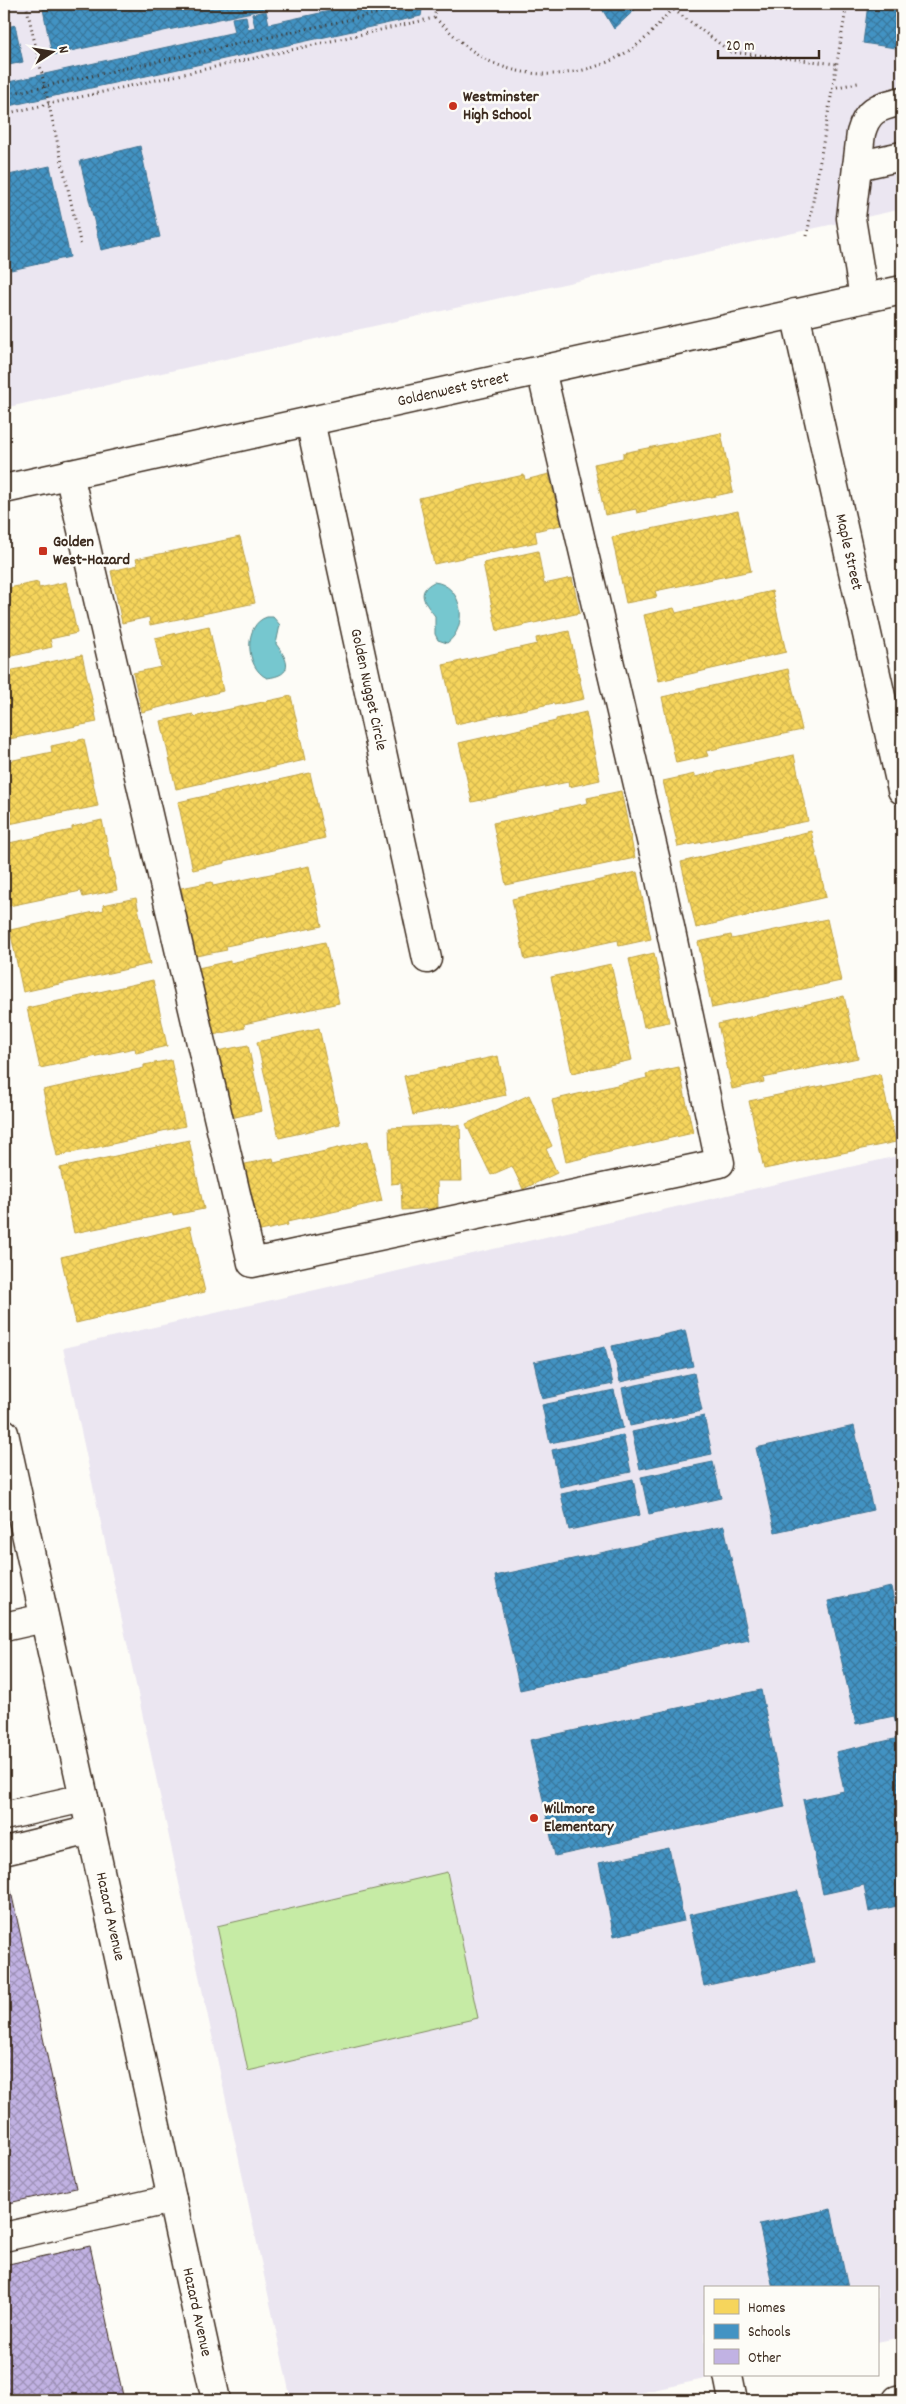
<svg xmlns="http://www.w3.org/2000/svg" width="906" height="2404" font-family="Dekko,sans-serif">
<defs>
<pattern id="homes-cross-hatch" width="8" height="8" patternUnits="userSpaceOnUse" patternTransform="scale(1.25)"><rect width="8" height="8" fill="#f6d55c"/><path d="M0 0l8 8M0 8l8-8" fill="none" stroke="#d4b750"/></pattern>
<pattern id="schools-cross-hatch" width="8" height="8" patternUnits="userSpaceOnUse" patternTransform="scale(1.25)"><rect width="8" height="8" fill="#4393c3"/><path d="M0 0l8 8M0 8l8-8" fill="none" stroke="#39789e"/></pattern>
<pattern id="building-cross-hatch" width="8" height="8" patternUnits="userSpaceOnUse" patternTransform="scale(1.25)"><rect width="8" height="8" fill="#c1b2e3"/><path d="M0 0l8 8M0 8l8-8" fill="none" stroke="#9e91b7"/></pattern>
</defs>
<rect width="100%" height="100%" fill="#fdfcf7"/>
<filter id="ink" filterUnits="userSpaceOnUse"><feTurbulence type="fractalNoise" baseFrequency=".02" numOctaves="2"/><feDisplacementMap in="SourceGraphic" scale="10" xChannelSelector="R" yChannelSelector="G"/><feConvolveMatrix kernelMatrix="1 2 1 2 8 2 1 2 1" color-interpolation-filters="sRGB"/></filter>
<g filter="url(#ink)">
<path fill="#ebe6f1" d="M 4,4 L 902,4 L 902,209 L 4,408 Z
M 902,1155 L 902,2337 L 877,2342 L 877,2288 L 705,2288 L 705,2375 L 723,2375 L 607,2400 L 291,2400 L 63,1348 Z"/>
<path fill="#c6eba5" stroke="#808a62" d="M 447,1872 L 478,2018 L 248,2071 L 217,1926 Z"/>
<path fill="#76c7cf" stroke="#5e8888" d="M 434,582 C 463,585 469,627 447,643 L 438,640 L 435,634 L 435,616 C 426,604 414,592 434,582 Z
M 267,617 L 273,617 L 280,625 L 276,644 C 289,661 294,675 267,678 C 245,668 243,624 267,617 Z"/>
<path fill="url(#homes-cross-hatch)" stroke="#bea249" d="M 721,433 L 733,492 L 637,513 L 636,509 L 605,515 L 594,464 L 623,458 L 623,453 Z
M 549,474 L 561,525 L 535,531 L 537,542 L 434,564 L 419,498 L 524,475 L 525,480 Z
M 738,511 L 751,571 L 655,591 L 657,597 L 626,603 L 612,537 Z
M 240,537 L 255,603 L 150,625 L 149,617 L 122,623 L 111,571 L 138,565 L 136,559 Z
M 538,551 L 544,584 L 572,578 L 580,613 L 497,631 L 483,563 Z
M 38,582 L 39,588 L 66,582 L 77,633 L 50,639 L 52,647 L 4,658 L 4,589 Z
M 772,591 L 786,652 L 659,681 L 644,615 L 674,608 L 676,613 Z
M 209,626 L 223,691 L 142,712 L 133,673 L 161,667 L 155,638 Z
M 569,631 L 584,699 L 554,705 L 554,703 L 456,724 L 443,665 L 537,644 L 536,638 Z
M 82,655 L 97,722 L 4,740 L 4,672 Z
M 788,669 L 802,730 L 706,751 L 708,756 L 676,763 L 662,697 Z
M 291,696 L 305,760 L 176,789 L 161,721 L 193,714 L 193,717 Z
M 586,712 L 600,780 L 569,787 L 568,782 L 472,802 L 459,743 L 556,721 L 556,719 Z
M 84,739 L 98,806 L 4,825 L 4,762 L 52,752 L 51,746 Z
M 794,755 L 808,821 L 678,847 L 663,781 L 695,774 L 695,777 Z
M 310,773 L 325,838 L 225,861 L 225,863 L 193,870 L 178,802 Z
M 621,791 L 635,858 L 506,885 L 493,823 L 588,803 L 587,798 Z
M 102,820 L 117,890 L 83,897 L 81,891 L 4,907 L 4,844 L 72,830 L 72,827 Z
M 811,831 L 826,897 L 696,928 L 681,862 Z
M 309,866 L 322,926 L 226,946 L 227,950 L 196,956 L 181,888 L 212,882 L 213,886 Z
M 637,872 L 651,939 L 619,946 L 618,940 L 525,960 L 512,899 Z
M 136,898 L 150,964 L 23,992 L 10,930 L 104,910 L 103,905 Z
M 827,919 L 841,981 L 712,1008 L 698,942 L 731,935 L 732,939 Z
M 325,942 L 339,1003 L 244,1024 L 245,1028 L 213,1035 L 198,968 L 230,961 L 230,963 Z
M 654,953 L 669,1022 L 644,1027 L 629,959 Z
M 611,964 L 632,1060 L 572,1073 L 551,977 Z
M 153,980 L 167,1046 L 136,1053 L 135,1048 L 40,1068 L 27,1008 Z
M 844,996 L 858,1058 L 763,1078 L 764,1082 L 732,1089 L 718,1024 Z
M 319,1028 L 340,1124 L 279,1138 L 257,1042 Z
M 248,1045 L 262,1111 L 231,1118 L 217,1051 Z
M 498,1056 L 506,1095 L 413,1115 L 404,1076 Z
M 171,1060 L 185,1126 L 158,1132 L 158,1134 L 57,1156 L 43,1090 L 144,1068 L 144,1065 Z
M 679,1067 L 693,1133 L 566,1162 L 552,1100 L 647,1078 L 646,1074 Z
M 880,1074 L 896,1142 L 764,1169 L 749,1101 Z
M 529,1095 L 552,1146 L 546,1149 L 557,1173 L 523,1189 L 512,1166 L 491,1175 L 466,1124 Z
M 460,1125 L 462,1181 L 437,1181 L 438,1208 L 402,1210 L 401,1183 L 391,1184 L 389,1128 Z
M 189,1140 L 204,1209 L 173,1215 L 173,1213 L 74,1233 L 60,1168 Z
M 368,1141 L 382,1201 L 287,1222 L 288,1225 L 256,1232 L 241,1165 L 273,1158 L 274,1163 Z
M 190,1226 L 205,1292 L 76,1323 L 61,1257 Z"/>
<path fill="url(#schools-cross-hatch)" stroke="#417492" d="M 42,4 L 289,4 L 52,55 Z
M 362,4 L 423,4 L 421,16 L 4,107 L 4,83 L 235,32 L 232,18 L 246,16 L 248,29 L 255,27 L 252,14 L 266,11 L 269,24 Z
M 599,4 L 641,4 L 614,29 Z
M 868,4 L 902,4 L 902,49 L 863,43 Z
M 15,25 L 23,62 L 4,66 L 4,28 Z
M 140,146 L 160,237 L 101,250 L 80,161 Z
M 50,166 L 70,257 L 11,270 L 4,235 L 4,176 Z
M 685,1330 L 693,1366 L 620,1382 L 612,1346 Z
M 605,1347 L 613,1384 L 542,1399 L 534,1362 Z
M 694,1373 L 702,1411 L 630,1426 L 622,1388 Z
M 614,1390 L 623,1428 L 550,1443 L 542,1405 Z
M 704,1416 L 712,1454 L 640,1469 L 632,1432 Z
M 854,1426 L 873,1510 L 775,1532 L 756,1448 Z
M 623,1435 L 631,1472 L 560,1487 L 552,1450 Z
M 713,1462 L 721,1498 L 649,1514 L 641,1477 Z
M 633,1479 L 640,1515 L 569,1530 L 561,1494 Z
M 724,1526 L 749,1640 L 520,1690 L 495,1576 Z
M 891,1587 L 902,1640 L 902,1905 L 869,1912 L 864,1885 L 823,1894 L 803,1800 L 844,1791 L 836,1752 L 899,1738 L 894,1716 L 856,1724 L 828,1601 Z
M 761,1690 L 785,1807 L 555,1856 L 530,1740 Z
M 669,1848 L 684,1921 L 614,1936 L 599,1863 Z
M 798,1891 L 814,1962 L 704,1986 L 689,1915 Z
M 831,2209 L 848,2288 L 773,2288 L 759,2224 Z"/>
<path fill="url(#building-cross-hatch)" stroke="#3b2a1e" d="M 10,1887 L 76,2188 L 4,2204 L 4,1888 Z
M 90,2246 L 124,2400 L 4,2400 L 4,2265 Z"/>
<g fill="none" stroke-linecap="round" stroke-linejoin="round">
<g stroke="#3b2a1e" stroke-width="31">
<g id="minor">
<path d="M 857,166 L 902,156"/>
<path d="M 864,298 L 851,218 L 861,133 C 868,108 879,107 902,101"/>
<path id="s1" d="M 795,313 L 902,790"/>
<path id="s2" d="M 310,421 L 427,959"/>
<path d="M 69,474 L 252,1263 L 720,1163 L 658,870 L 541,370"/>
<path id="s3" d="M 4,1433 L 216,2400"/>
<path d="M 4,1627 L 44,1618"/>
<path d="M 4,1816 L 84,1798"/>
<path d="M 4,1851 L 91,1830"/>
<path d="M 4,2237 L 172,2199"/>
<path d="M 728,2375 L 733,2400"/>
<path d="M 897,2400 L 902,2399"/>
</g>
</g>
<g stroke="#3b2a1e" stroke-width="31">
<g id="major">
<path id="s4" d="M 4,489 L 902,290"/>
</g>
</g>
<path stroke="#3b2a1e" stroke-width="3" stroke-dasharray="1 4" stroke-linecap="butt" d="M 26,4 L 81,246
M 666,4 L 731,52 L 837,64
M 435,18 C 455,36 472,55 498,65 C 552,86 621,70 658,25 C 664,18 670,12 674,4
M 832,88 L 858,83
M 4,95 L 411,6 L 411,4
M 4,114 L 434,18 L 437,4
M 807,236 L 847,4"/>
<use href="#minor" stroke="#fdfcf7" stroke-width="28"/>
<use href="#major" stroke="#fdfcf7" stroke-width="28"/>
</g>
</g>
<g fill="#c8321e" stroke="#fdfcf7" stroke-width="2">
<circle cx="453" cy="106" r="5"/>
<rect x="38" y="546" width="10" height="10" rx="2.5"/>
<circle cx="534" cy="1818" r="5"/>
</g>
<g text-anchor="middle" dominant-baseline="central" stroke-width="5" stroke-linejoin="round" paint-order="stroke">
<g font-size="16" font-weight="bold" fill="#3b2a1e" stroke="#fdfcf7" text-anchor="start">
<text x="463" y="97">Westminster<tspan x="463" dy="18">High School</tspan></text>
<text x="53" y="542">Golden<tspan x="53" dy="18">West-Hazard</tspan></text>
<text x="544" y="1809">Willmore<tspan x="544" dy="18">Elementary</tspan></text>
</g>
<g font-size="16" fill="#3b2a1e" stroke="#fdfcf7">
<text stroke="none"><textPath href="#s4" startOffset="460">Goldenwest Street</textPath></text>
<text stroke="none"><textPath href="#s1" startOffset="245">Maple Street</textPath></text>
<text stroke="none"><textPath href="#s2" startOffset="275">Golden Nugget Circle</textPath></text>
<text stroke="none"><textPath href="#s3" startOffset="495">Hazard Avenue</textPath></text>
<text stroke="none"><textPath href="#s3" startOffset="900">Hazard Avenue</textPath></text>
</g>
</g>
<rect width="906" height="2404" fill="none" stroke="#fdfcf7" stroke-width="20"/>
<rect x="10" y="10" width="886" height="2384" fill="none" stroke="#3b2a1e" stroke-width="2" filter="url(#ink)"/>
<rect x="704" y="2286" width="175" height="90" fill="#fdfcf7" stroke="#afa8a0"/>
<rect x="714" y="2299" width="25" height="15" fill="#f6d55c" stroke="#afa8a0"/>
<text x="748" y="2312" font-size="15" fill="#3b2a1e">Homes</text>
<rect x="714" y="2324" width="25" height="15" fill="#4393c3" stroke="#afa8a0"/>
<text x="748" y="2336" font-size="15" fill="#3b2a1e">Schools</text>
<rect x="714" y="2349" width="25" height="15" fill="#c1b2e3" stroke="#afa8a0"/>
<text x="748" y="2362" font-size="15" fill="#3b2a1e">Other</text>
<g transform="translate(52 52) rotate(78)" stroke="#fdfcf7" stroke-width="4" paint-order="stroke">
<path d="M0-4L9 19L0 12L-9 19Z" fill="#3b2a1e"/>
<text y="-8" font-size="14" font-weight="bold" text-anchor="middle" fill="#3b2a1e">N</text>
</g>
<path d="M718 50v8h101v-8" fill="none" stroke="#3b2a1e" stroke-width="2.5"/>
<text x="726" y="50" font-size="15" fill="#3b2a1e" stroke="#fdfcf7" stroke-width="4" paint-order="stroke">20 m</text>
</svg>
